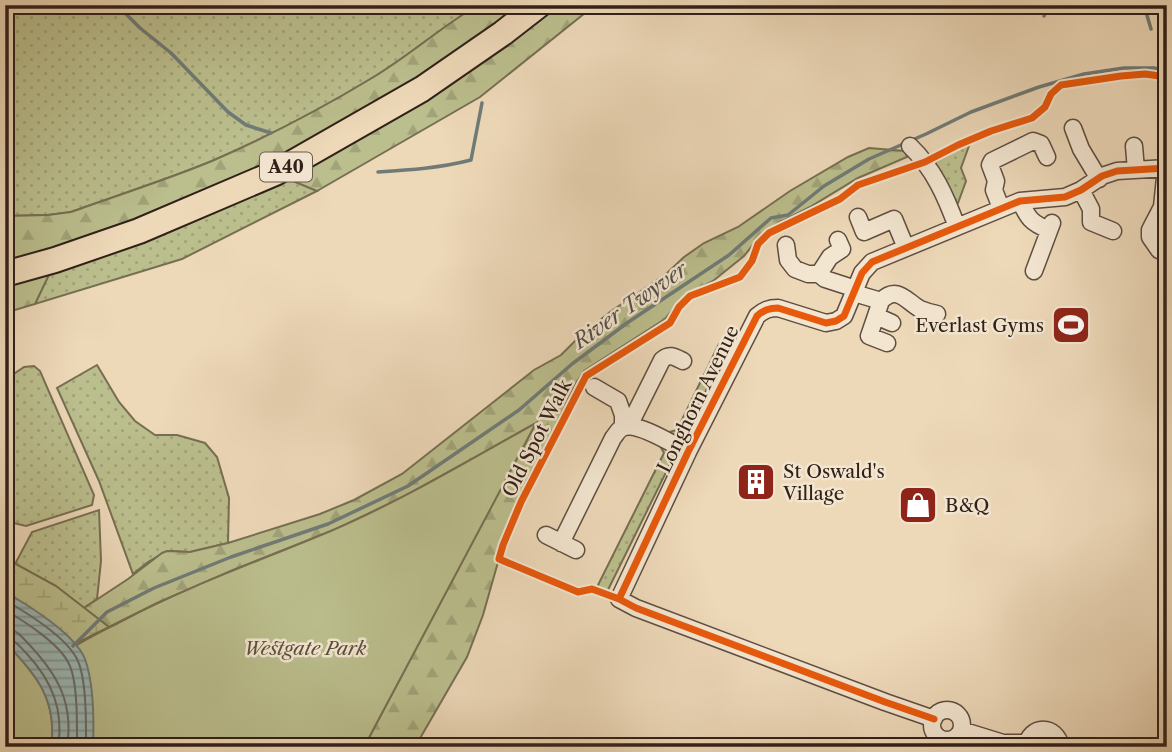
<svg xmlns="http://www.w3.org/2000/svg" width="1172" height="752" font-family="'Libre Caslon Text',serif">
<defs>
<pattern id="grass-dots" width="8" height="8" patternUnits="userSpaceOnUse" patternTransform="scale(1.75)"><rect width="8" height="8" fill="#bbbe8d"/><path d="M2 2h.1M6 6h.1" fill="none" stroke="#a1a379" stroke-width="1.8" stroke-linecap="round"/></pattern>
<pattern id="forest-firs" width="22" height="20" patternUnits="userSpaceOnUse" patternTransform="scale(1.75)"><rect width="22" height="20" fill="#bbbe8d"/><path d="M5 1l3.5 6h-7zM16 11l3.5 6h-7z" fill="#a1a379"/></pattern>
<pattern id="wetland-marsh" width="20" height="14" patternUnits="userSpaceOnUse" patternTransform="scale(1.75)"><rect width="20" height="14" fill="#bbbe8d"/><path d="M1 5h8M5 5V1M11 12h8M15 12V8" fill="none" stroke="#a1a379"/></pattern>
<pattern id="water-rules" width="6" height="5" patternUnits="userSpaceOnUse" patternTransform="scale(1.75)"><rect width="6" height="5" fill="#9bb8b7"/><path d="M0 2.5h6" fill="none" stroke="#7f9594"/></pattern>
</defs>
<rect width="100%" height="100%" fill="#edd8b8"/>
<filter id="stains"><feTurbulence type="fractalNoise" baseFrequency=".00286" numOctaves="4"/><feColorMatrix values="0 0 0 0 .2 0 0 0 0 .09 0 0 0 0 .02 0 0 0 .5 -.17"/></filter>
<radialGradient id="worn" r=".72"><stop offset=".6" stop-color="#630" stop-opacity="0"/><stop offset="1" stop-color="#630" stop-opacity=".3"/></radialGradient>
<path fill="url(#grass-dots)" stroke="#766f52" stroke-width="2" d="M 5,5 L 478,5 C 441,27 409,56 372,78 C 321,109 267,137 212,161 C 166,180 118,195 71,212 L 48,215 L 5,216 Z
M 970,143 L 961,168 L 966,181 L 958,203 L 952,205 L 930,165 Z
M 275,173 L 317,191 L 182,259 L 35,304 L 55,260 Z
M 730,342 L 682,439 L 669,432 L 677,430 L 719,344 Z
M 97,365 L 119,402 L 135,421 L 155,435 L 177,435 L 205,443 L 217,457 L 229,498 L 228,543 L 190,552 L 167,551 L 148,562 L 133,574 L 99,481 L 57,388 Z
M 34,366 L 40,371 L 94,495 L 92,505 L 26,526 L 5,521 L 5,380 L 24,367 Z
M 659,444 L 676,452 L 606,594 L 596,589 L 664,453 Z
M 99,510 L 101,561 L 97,599 L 84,608 L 56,586 L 15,564 L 32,532 Z"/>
<path fill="url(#forest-firs)" stroke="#766f52" stroke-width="2" d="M 478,5 L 595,5 L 480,97 L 317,191 L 274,173 L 56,260 L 35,304 L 5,313 L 5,216 L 48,215 L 71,212 C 118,195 166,180 212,161 C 267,137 321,109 372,78 C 409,56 441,27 478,5 Z
M 869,148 L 905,151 L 907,157 L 858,178 L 810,207 L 778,223 L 761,235 L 744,256 L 713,281 L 684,296 L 665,319 L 584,371 L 574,386 L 506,534 L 483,615 L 467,657 L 415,747 L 364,747 L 535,424 L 403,497 L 334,530 L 233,570 L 157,603 L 109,627 L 84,608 L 128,579 L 162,553 L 167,551 L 190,552 L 228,543 L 320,514 L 354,500 L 402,474 L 534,370 L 561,355 L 580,336 L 610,312 L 666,274 L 684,257 L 704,243 L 738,227 L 790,191 L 848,157 Z"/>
<path fill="url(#wetland-marsh)" stroke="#766f52" stroke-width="2" d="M 5,558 L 56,586 L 109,627 L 75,644 C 53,623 31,607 5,592 Z"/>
<path fill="#bbbe8d" stroke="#766f52" stroke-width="2" d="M 536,423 L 364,747 L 69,747 L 57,658 C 77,643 99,633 122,621 C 190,585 262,560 333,530 C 403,500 469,460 536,423 Z
M 5,642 C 36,674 58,700 51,747 L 5,747 Z"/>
<path fill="url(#water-rules)" stroke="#707b77" stroke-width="2" d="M 5,592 C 28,605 75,634 85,659 C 94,684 94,721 93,747 L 51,747 C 58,700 36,674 5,642 Z"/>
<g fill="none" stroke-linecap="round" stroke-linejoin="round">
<path stroke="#666c68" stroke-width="2" d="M 5,600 C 27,613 65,636 77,659 C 87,679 86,725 86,747
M 5,610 C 24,621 60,644 69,664 C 78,682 77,726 77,747
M 5,629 L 13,630 L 19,634 C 52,667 75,697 67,747
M 5,638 C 15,639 20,647 27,654 C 52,681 64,710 58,747"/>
<path stroke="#707b77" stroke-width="3.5" d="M 117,5 L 140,28 L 171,53 L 228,112 L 246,125 L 271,133
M 1144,5 L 1151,29
M 1044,16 L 1050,5
M 378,172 C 410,170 440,168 471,160 L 482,103
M 73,646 L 107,612 L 154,588 L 231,557 L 328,524 L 408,486 L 519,410 L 572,364 L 627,323 L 729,255 L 771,218 L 788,215 L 824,186 L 869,159 L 926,134 L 971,112 L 1039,87 L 1084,74 L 1124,68 L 1154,68 L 1167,71"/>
<g stroke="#5f4e40" stroke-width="19">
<path id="minor" d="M 1073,128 L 1081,149 L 1099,179
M 910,146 C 934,169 946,197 957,227
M 1134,146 L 1136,170
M 1166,168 L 1162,207 L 1150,230 L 1150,237 L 1159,250 L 1167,253
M 1081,190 L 1091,209 L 1091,222 L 1113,231
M 1020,201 C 1028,218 1031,223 1049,230
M 1001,208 L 994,190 L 996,181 L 990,165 L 992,161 L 1033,141 L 1041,144 L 1047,157
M 858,217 L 864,232 L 894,219 L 906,248
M 786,245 L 788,260 L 795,269 L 808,274 L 819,274 L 825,279 L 856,289
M 1034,271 L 1052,223
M 819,274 L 830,257 L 842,249 L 838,240
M 854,293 L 881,301 C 897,284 907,302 920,309 C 925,311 931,313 937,314
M 881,301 L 869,336 L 887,343
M 876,316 L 892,323
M 594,387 L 618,401 L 623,415 L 623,427
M 629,426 L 662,360 C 669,353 675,357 683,361
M 546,535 L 576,550
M 561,543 L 613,438 C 617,433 619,428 625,427 C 640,423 674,445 688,452
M932 725a15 15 0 1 1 30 0a15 15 0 1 1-30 0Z
M 934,719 L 885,702 L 636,608 L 619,599 L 688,452 L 757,316 C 764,310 769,308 778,308 L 826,323 L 836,321 L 844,316 L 862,273 L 872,262 L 1020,201 L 1065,197 L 1081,190 L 1102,176 L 1117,171 L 1167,168
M 961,730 L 1003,743 L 1026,743
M 1026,747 C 1030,724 1056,724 1061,747"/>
</g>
<g stroke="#302018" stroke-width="28">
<path id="highway" d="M 5,274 L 55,260 L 139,231 L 275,173 L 422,89 L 503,33 L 539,5"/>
</g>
<use href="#minor" stroke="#f3e6d1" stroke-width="16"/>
<use href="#highway" stroke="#edd8b8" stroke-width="24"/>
<g stroke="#f3e6d1" stroke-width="11">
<path id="cycleway" d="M 619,599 L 592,589 L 578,592 L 499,559 L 503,545 L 521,502 L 586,376 L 670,323 L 679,307 L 690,296 L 740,277 L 752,261 L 758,244 L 769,233 L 840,199 L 858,185 L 925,162 L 958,145 L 991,131 L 1032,118 L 1045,107 L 1051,94 L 1061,85 L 1121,76 L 1145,74 L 1167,77
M 934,719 L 885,702 L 636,608 L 619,599 L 688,452 L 757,316 C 764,310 769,308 778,308 L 826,323 L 836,321 L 844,316 L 862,273 L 872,262 L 1020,201 L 1065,197 L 1081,190 L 1102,176 L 1117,171 L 1167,168"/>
</g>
<use href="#cycleway" stroke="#e8590c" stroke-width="7"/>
</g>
<defs>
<g id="stadium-square" transform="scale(2.0125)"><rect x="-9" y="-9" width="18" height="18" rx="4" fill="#8f2418" stroke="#f3e6d1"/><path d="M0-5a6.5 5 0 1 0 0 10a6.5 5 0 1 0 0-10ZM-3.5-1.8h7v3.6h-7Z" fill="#fff"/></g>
<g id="building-square" transform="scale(2.0125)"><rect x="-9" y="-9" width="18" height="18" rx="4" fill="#8f2418" stroke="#f3e6d1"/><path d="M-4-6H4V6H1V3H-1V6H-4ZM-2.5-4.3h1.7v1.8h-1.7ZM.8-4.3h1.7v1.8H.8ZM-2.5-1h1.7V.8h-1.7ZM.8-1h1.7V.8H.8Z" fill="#fff"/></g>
<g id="shop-square" transform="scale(2.0125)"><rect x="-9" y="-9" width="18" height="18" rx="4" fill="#8f2418" stroke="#f3e6d1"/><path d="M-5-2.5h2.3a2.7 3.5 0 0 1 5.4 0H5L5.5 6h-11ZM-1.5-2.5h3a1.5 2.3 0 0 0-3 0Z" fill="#fff"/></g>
</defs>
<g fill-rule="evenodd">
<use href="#stadium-square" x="1071" y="325"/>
<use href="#building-square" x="756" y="482"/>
<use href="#shop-square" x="918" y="505"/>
</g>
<g text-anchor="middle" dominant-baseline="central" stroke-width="5" stroke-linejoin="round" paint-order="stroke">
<rect fill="#f3e6d1" stroke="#6a5b50" stroke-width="2" x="260" y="152.5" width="52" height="29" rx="5"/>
<g font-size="18" font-weight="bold" fill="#302018">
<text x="286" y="167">A40</text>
</g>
<g font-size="19" fill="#302018" stroke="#f3e6d1" text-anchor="start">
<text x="1044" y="325" text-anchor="end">Everlast Gyms</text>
<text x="783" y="471">St Oswald's<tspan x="783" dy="22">Village</tspan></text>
<text x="945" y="505">B&amp;Q</text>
</g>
<g font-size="19" fill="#302018" stroke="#f3e6d1">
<text transform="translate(698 399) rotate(-64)">Longhorn Avenue</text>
<text transform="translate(537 438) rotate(-63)">Old Spot Walk</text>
</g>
<g font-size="19" font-style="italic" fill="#5a4f3b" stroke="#f3e6d1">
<text x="305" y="648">Westgate Park</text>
</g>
<g font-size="21" font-style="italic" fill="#504e48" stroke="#f3e6d1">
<text transform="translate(630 305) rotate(-35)">River Twyver</text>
</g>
</g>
<rect width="1172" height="752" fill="none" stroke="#edd8b8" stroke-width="28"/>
<rect x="7" y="7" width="1158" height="738" fill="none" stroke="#302018" stroke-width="3.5"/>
<rect x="14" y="14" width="1144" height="724" fill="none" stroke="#302018" stroke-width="2"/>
<rect width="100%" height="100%" filter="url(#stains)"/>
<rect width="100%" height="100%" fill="url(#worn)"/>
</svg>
